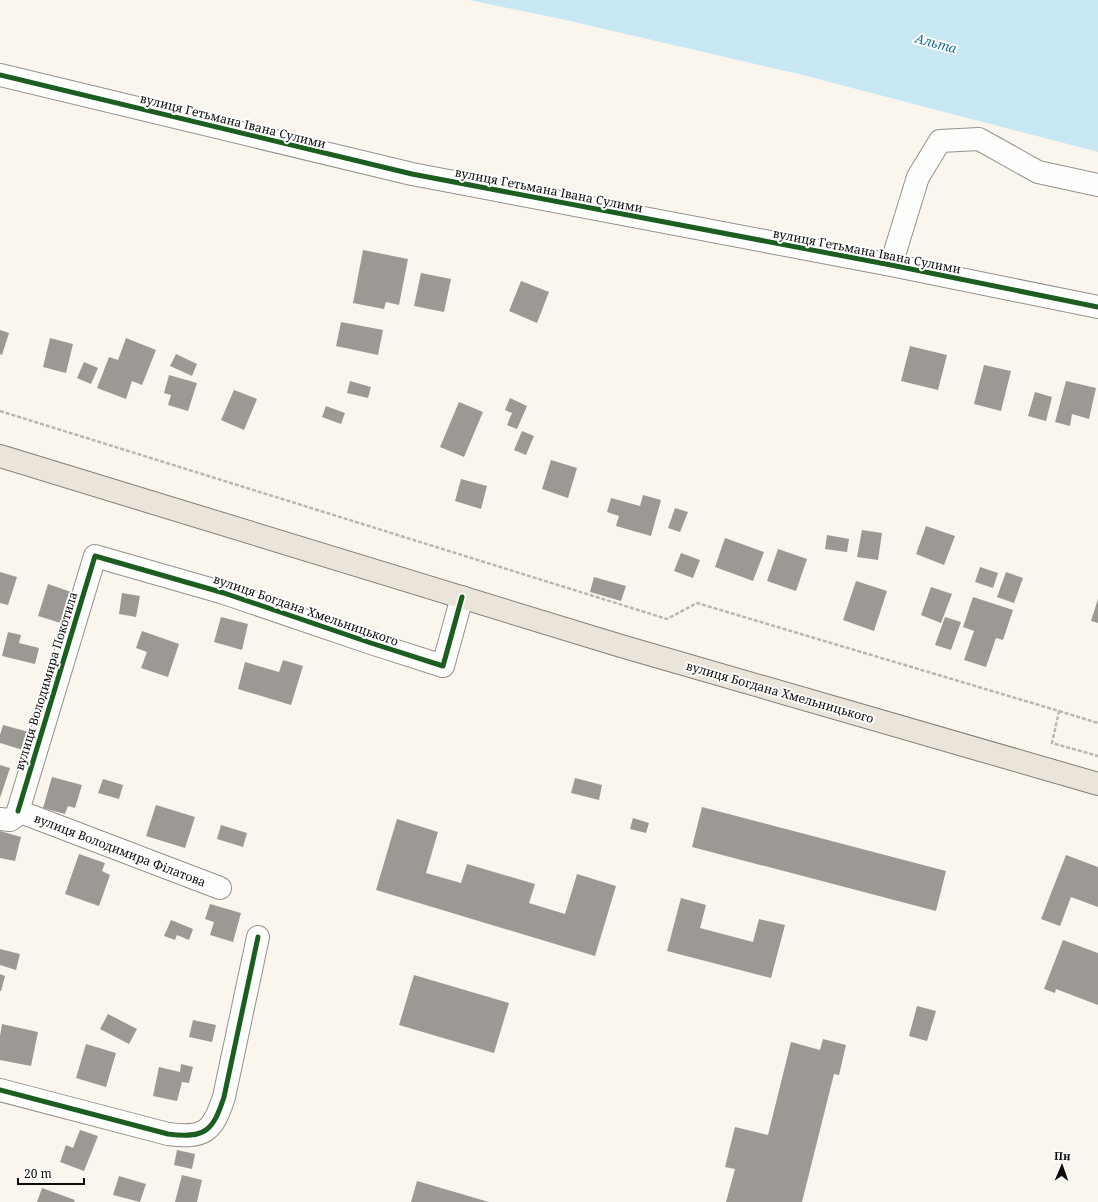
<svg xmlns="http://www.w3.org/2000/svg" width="1098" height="1202" font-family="'Noto Serif',serif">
<rect width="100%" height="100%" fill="#faf6ee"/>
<path fill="#c7e7f2" d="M 469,0 L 1098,0 L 1098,152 L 799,74 L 557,18 Z"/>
<path fill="#9c9995" d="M 363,250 L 408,259 L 399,305 L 386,302 L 384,309 L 353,303 Z
M 421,273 L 451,279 L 444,312 L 414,306 Z
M 521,281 L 549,292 L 537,323 L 509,311 Z
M 341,322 L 383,330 L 378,355 L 336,346 Z
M 0,330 L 9,333 L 2,355 L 0,354 Z
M 50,338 L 73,344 L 66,373 L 43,367 Z
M 126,338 L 156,350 L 142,385 L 132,381 L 126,399 L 97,388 L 109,357 L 118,360 Z
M 910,346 L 947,355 L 938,390 L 901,381 Z
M 176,354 L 197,364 L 192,376 L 170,366 Z
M 84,362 L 98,368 L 91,384 L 77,378 Z
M 984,365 L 1011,371 L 1001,411 L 974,404 Z
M 169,375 L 197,383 L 188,411 L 168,405 L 171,395 L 164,393 Z
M 350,381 L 371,387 L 368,398 L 347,393 Z
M 1066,381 L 1096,388 L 1089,419 L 1072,414 L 1070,426 L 1055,422 Z
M 234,390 L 257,399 L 244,430 L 221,420 Z
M 1035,392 L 1052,397 L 1046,421 L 1028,416 Z
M 510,398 L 527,406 L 517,429 L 507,425 L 512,413 L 505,410 Z
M 459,402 L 483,412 L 464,457 L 440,447 Z
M 326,406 L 345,413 L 341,424 L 322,417 Z
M 522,431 L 534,436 L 526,455 L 514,450 Z
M 551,460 L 577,468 L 568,498 L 542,489 Z
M 461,479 L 487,486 L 481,509 L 455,501 Z
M 643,495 L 661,500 L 651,536 L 616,526 L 619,516 L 607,512 L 611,498 L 640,506 Z
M 675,508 L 688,512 L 680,532 L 668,528 Z
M 926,526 L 955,536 L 944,565 L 916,554 Z
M 862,530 L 882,533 L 878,560 L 857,557 Z
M 827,535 L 849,539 L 847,552 L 825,549 Z
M 725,538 L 764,552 L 753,581 L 715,567 Z
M 778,549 L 807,559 L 796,591 L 767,581 Z
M 681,553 L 700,560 L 693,578 L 674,571 Z
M 980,567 L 998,573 L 993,588 L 975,582 Z
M 0,572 L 17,577 L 8,605 L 0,603 Z
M 1006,572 L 1023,578 L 1014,603 L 997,597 Z
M 594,577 L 626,586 L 621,601 L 590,592 Z
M 856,581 L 887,591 L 874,631 L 843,620 Z
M 48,584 L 74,593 L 64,624 L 38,616 Z
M 931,587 L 952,594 L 941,623 L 921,615 Z
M 122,593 L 140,596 L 136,617 L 119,614 Z
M 973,597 L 1013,610 L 1003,640 L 996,638 L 986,667 L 964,660 L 974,631 L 963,627 Z
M 1098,599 L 1098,623 L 1091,621 Z
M 221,617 L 248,624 L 242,650 L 214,642 Z
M 945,617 L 961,622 L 951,650 L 935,645 Z
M 142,631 L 179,644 L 168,677 L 141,668 L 147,652 L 136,648 Z
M 8,632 L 21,635 L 19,643 L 39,648 L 35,664 L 2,656 Z
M 283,660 L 303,666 L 291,705 L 238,689 L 245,662 L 279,672 Z
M 3,725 L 29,732 L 23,750 L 0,743 L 0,735 Z
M 0,765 L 10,768 L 0,798 Z
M 52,777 L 82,785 L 75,808 L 68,806 L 65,814 L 43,808 Z
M 575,778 L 602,785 L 599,800 L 571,793 Z
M 103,779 L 123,785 L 119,799 L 98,793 Z
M 156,805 L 195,817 L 185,848 L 146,836 Z
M 702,807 L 946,871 L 936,911 L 692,847 Z
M 633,818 L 649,823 L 646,833 L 630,829 Z
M 397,819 L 438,832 L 426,873 L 461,883 L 467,864 L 535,884 L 529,903 L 565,914 L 577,874 L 616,886 L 595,956 L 376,890 Z
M 221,825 L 247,833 L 243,847 L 217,839 Z
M 0,831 L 21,837 L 15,861 L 0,858 Z
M 79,854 L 105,863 L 102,871 L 110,875 L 99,906 L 65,894 Z
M 1066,855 L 1098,867 L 1098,907 L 1071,897 L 1060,926 L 1041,919 Z
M 681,898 L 706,905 L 700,928 L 753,942 L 759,919 L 785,925 L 771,978 L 667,951 Z
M 210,904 L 241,913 L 233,942 L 210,935 L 214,922 L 205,919 Z
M 171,920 L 193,929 L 189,940 L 177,935 L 175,940 L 164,936 Z
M 1063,940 L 1098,953 L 1098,1005 L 1056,989 L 1055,993 L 1044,989 Z
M 0,949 L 20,954 L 16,970 L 0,965 Z
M 0,974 L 5,976 L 1,991 L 0,991 Z
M 414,975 L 509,1003 L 494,1053 L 399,1025 Z
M 917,1006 L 936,1011 L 927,1041 L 909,1036 Z
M 108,1014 L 137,1029 L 129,1044 L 100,1029 Z
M 193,1020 L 216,1025 L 212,1042 L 189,1037 Z
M 2,1024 L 38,1032 L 31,1066 L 0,1060 L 0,1036 Z
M 823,1039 L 846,1045 L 839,1075 L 834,1074 L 802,1202 L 726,1202 L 735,1169 L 725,1167 L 735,1127 L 768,1135 L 791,1042 L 820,1050 Z
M 86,1044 L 116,1053 L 106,1087 L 76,1078 Z
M 181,1064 L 193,1067 L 189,1083 L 182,1082 L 177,1101 L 153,1096 L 159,1067 L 180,1072 Z
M 80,1130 L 98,1136 L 84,1171 L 60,1162 L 66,1145 L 73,1148 Z
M 177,1150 L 195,1154 L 192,1169 L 174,1165 Z
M 182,1175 L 202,1180 L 197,1202 L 175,1202 Z
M 119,1176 L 146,1184 L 140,1202 L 113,1195 Z
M 417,1181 L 489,1202 L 411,1202 Z
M 42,1188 L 75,1200 L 74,1202 L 37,1202 Z"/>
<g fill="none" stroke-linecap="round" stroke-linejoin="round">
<g stroke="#93918d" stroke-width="24">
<path id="minor" d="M 0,75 L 412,174 L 891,265 L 1098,307
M 891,265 L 918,177 L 940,141 L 979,139 L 1038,172 L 1098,185
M 18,811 L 95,556 L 224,593 L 371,643 L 443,666 L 462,597
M 0,819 L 10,820 L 16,816 L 18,811 L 220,888
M 0,1090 L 168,1134 C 205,1139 213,1131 224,1097 L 258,937"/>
</g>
<g stroke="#807e7a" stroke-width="24">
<path id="major" d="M 0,456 L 621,646 L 1098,784"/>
</g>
<path stroke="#b7b6b5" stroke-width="2.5" stroke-dasharray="4 2" stroke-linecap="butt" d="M 0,411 L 667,619 L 697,603 L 1059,711 L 1052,743 L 1098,756
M 1059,711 L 1098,723"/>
<use href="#minor" stroke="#fefefc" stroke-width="22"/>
<use href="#major" stroke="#ebe4d8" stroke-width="22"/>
<g stroke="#fff" stroke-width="8">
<path id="cycleway" d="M 0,75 L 412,174 L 891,265 L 1098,307
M 18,811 L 95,556 L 224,593 L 371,643 L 443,666 L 462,597
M 0,1090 L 168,1134 C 205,1139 213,1131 224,1097 L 258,937"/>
</g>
<use href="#cycleway" stroke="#1b5e20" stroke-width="5"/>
</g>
<g text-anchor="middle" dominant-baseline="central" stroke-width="4" stroke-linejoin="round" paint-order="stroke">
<g font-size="12" fill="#0b0b0b" stroke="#fff">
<text transform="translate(233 121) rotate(14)">вулиця Гетьмана Івана Сулими</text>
<text transform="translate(549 190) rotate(11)">вулиця Гетьмана Івана Сулими</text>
<text transform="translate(867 251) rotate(11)">вулиця Гетьмана Івана Сулими</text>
<text transform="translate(306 610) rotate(19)">вулиця Богдана Хмельницького</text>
<text transform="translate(46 681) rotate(-73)">вулиця Володимира Покотила</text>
<text transform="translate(780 692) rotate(16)">вулиця Богдана Хмельницького</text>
<text transform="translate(120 850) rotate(21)">вулиця Володимира Філатова</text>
</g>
<g font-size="13" font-style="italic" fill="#196e98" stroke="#fff">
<text transform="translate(936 43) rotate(15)">Альта</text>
</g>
</g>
<g transform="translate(1062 1166) rotate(2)" stroke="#ffffff" stroke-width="3" paint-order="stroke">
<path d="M0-3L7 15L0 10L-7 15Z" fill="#0b0b0b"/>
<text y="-6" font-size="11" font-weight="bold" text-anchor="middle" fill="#0b0b0b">Пн</text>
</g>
<path d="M18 1178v6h66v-6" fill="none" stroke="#0b0b0b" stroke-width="2"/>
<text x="24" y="1178" font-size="12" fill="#0b0b0b" stroke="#ffffff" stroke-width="3" paint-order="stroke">20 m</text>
</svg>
